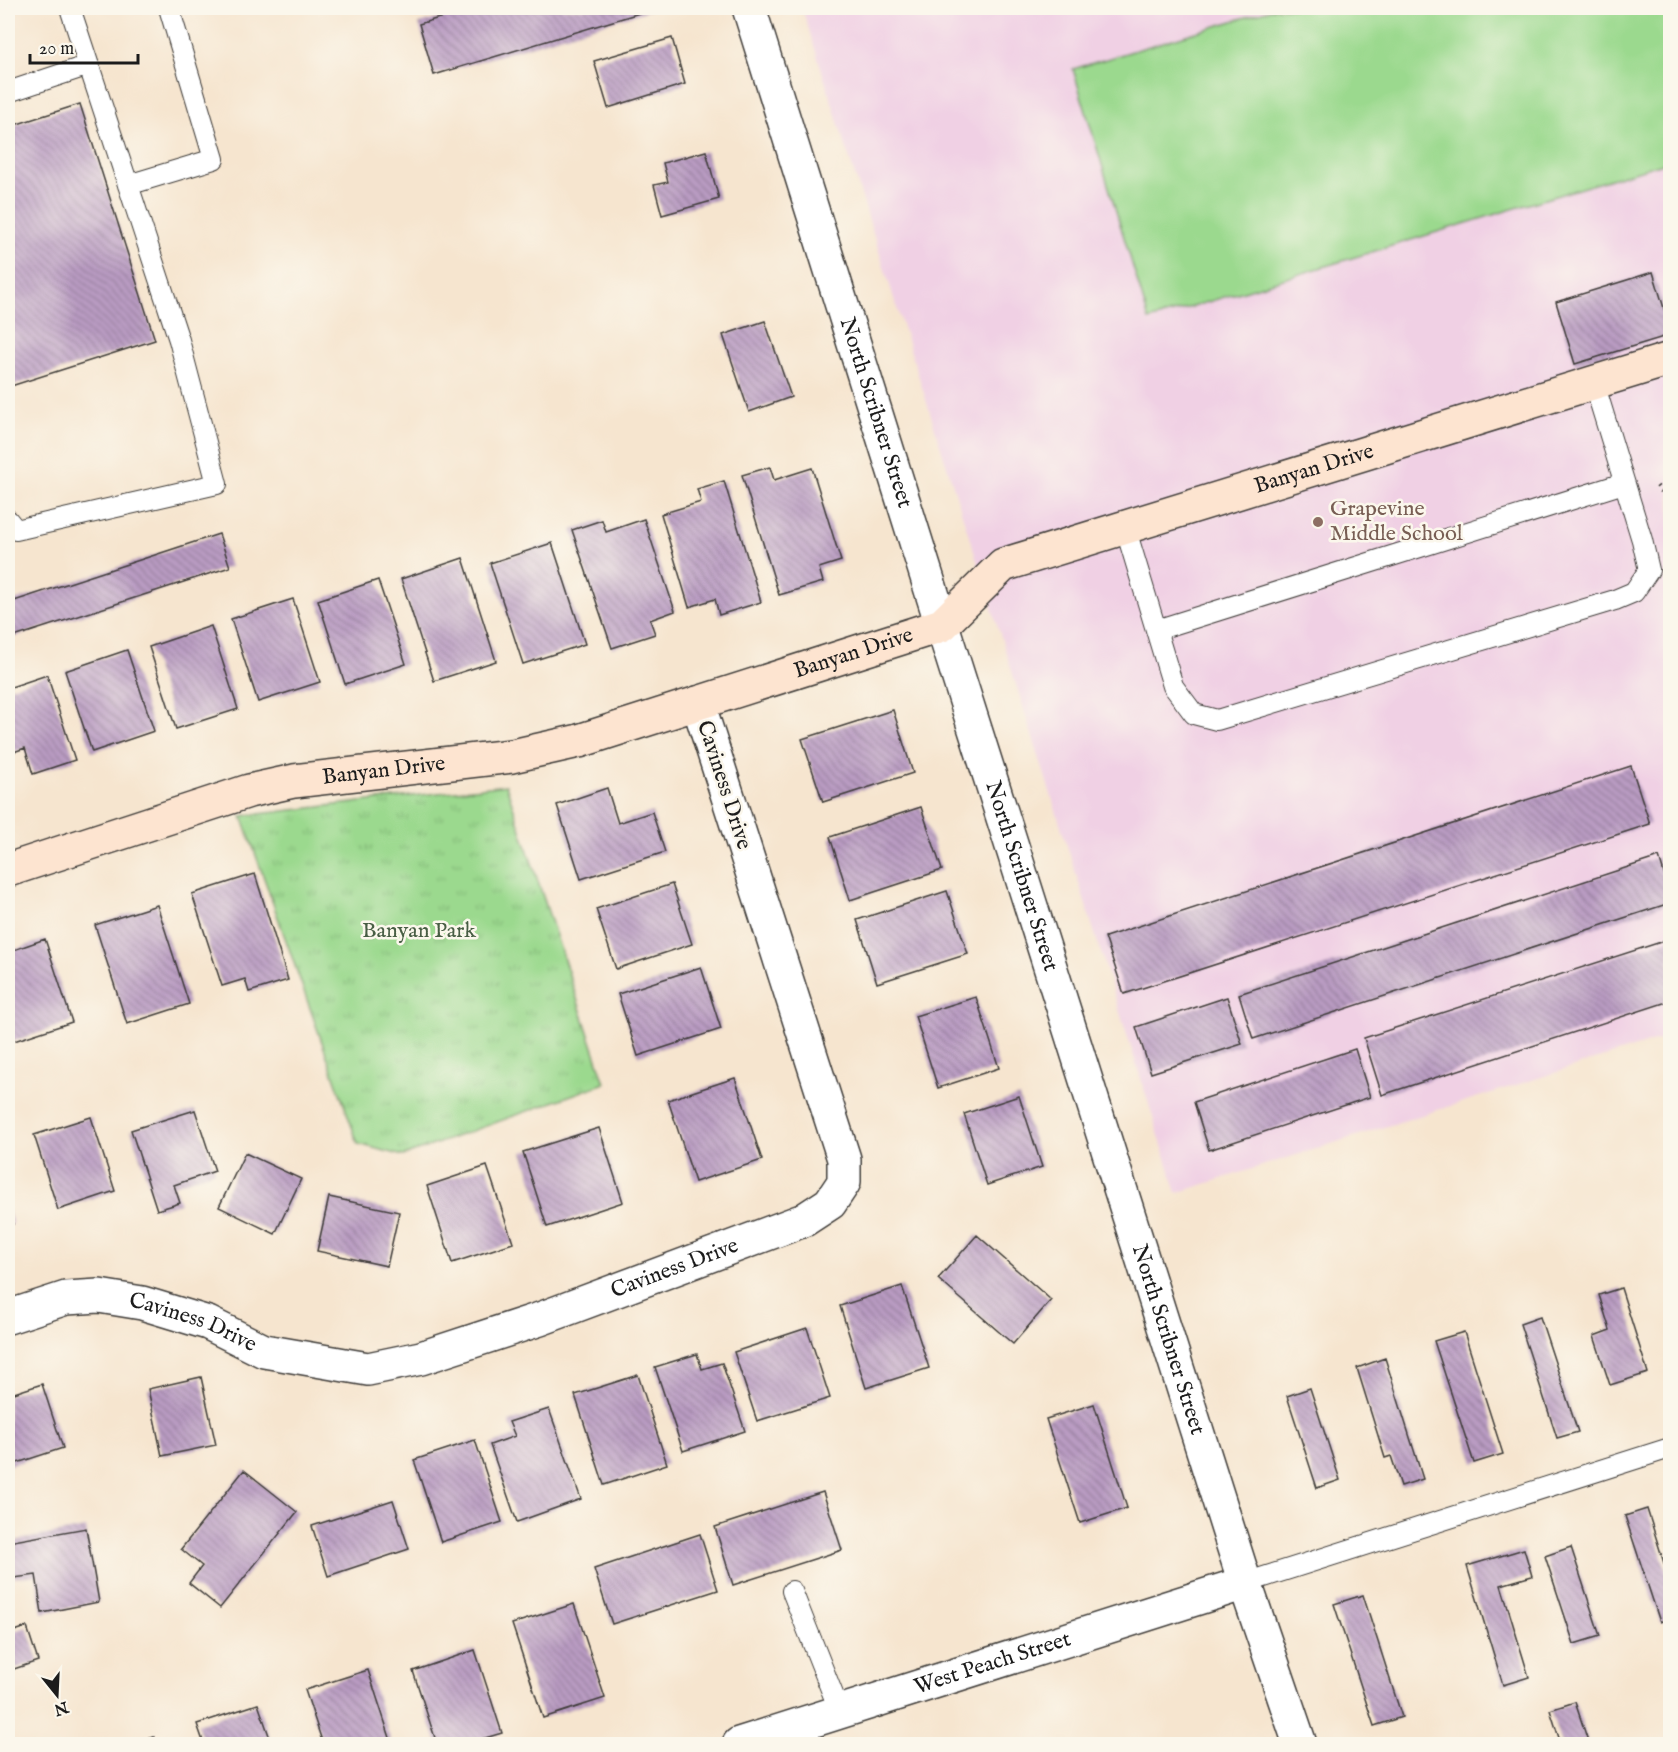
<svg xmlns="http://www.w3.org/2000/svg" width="1678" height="1752" font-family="'IM FELL English',serif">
<defs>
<pattern id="grass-tufts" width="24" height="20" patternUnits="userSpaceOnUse" patternTransform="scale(1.5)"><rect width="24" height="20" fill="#9bd98e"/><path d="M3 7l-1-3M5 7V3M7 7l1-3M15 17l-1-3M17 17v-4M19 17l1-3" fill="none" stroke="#85ba7a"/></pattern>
<pattern id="building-back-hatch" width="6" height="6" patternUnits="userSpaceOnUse" patternTransform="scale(1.5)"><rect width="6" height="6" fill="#b99bc2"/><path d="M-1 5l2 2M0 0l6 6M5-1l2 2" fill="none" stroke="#967e9d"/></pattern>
</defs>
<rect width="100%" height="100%" fill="#fbf7ec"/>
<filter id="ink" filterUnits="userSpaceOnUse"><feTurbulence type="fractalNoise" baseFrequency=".0167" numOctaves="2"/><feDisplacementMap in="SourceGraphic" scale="12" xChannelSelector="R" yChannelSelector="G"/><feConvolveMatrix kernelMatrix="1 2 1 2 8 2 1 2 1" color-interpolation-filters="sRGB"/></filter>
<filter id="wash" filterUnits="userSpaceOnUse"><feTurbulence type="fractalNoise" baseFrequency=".008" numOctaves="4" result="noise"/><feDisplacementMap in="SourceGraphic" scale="24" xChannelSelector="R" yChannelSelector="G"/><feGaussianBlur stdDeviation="1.35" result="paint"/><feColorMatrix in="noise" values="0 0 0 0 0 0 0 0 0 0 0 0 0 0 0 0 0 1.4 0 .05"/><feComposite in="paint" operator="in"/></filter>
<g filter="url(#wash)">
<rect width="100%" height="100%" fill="#f6e5cf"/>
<path fill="#f0d0e4" d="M 802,8 L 1670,8 L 1670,1036 L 1177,1193 Z"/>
<path fill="url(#grass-tufts)" stroke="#5c7a55" stroke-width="1.5" d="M 506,785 L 605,1083 L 403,1156 L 358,1144 L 242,816 Z"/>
<path fill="#9bd98e" stroke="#5c7a55" stroke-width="1.5" d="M 1276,8 L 1670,8 L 1670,161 L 1149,320 L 1073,69 Z"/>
<g id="blocks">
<path fill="url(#building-back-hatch)" d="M 473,8 L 656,8 L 434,75 L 419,24 Z
M 672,38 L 685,84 L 608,108 L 594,61 Z
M 80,104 L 155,340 L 8,387 L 8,127 Z
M 706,151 L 719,199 L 662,215 L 654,185 L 668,182 L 663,163 Z
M 1653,272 L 1670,328 L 1670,335 L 1575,364 L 1556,302 Z
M 765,321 L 791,397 L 749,412 L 723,335 Z
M 770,467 L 774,480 L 812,468 L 841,561 L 819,568 L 823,582 L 779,595 L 742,475 Z
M 724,481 L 761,602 L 719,615 L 715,599 L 689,607 L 661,514 L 701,502 L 697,489 Z
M 644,519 L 675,611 L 650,620 L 655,634 L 612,648 L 572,530 L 602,520 L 606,532 Z
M 219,534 L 230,567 L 8,639 L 8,603 Z
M 552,543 L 585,644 L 523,664 L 490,563 Z
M 463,558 L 496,661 L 434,681 L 401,579 Z
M 378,580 L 406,664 L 345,684 L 318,600 Z
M 293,599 L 320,682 L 258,702 L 231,619 Z
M 211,626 L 238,709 L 176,729 L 149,647 Z
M 127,650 L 154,731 L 92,752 L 65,671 Z
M 47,675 L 75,760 L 33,774 L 25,748 L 8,754 L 8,688 Z
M 893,710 L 913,773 L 823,802 L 802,739 Z
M 1631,766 L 1650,824 L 1124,994 L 1105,937 Z
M 607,788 L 618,823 L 652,812 L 665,852 L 581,879 L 557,805 Z
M 921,807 L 942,870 L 850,900 L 830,837 Z
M 1659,857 L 1670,893 L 1670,903 L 1253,1039 L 1239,994 Z
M 255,874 L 288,980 L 249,992 L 245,979 L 222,986 L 192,894 Z
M 672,884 L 692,944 L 616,969 L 596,909 Z
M 947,891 L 968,954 L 877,983 L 857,920 Z
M 157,905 L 189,1004 L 127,1024 L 95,925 Z
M 45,939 L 72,1022 L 8,1043 L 8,952 Z
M 1670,939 L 1670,1001 L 1382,1095 L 1364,1038 Z
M 701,967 L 721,1029 L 638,1056 L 618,994 Z
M 976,997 L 999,1068 L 938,1088 L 915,1016 Z
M 1227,997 L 1242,1044 L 1151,1073 L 1136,1027 Z
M 1355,1049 L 1370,1097 L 1209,1150 L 1194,1102 Z
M 735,1078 L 762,1160 L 695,1182 L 668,1100 Z
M 1019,1096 L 1042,1167 L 987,1185 L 964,1114 Z
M 195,1110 L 215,1171 L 174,1185 L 180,1203 L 157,1210 L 131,1130 Z
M 91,1117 L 115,1191 L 58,1210 L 34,1135 Z
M 599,1128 L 623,1202 L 547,1227 L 523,1152 Z
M 245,1153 L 301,1179 L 275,1234 L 219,1207 Z
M 487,1166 L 513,1243 L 452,1263 L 427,1186 Z
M 329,1197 L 399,1212 L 387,1266 L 317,1251 Z
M 8,1209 L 13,1224 L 8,1226 Z
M 977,1235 L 1051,1300 L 1013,1344 L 938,1279 Z
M 902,1286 L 929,1368 L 866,1388 L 840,1306 Z
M 1621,1288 L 1648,1373 L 1610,1385 L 1594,1336 L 1610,1330 L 1599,1295 Z
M 1540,1317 L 1578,1432 L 1557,1438 L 1520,1324 Z
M 807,1328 L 830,1398 L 757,1421 L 734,1352 Z
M 1464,1332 L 1503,1454 L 1474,1463 L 1434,1341 Z
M 697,1354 L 702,1369 L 722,1363 L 745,1431 L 683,1451 L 655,1367 Z
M 1385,1358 L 1423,1479 L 1401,1486 L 1391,1456 L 1385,1458 L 1357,1368 Z
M 638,1375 L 667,1464 L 604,1485 L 575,1395 Z
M 201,1377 L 216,1445 L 162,1456 L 148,1389 Z
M 42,1384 L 63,1448 L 8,1466 L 8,1395 Z
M 1310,1388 L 1340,1480 L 1317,1488 L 1287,1396 Z
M 1094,1404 L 1127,1508 L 1080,1523 L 1046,1419 Z
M 549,1409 L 581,1499 L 517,1522 L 490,1445 L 515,1436 L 509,1422 Z
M 475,1440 L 502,1522 L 441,1542 L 414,1460 Z
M 244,1470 L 297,1512 L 220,1608 L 189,1583 L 202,1566 L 181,1549 Z
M 823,1492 L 842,1550 L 733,1585 L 715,1527 Z
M 393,1500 L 409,1549 L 328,1576 L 312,1526 Z
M 1647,1509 L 1670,1582 L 1670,1618 L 1660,1622 L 1625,1516 Z
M 86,1528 L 99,1602 L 42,1613 L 36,1575 L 14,1578 L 8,1542 Z
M 700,1534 L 718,1590 L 612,1624 L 594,1569 Z
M 1571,1547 L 1600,1636 L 1574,1644 L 1545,1556 Z
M 1524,1549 L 1532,1576 L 1501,1585 L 1529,1677 L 1503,1685 L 1467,1566 Z
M 1363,1595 L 1402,1717 L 1374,1726 L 1334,1604 Z
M 574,1604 L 605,1698 L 543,1718 L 512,1624 Z
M 27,1627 L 38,1661 L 8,1671 L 8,1633 Z
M 475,1650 L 502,1733 L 465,1744 L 437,1744 L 413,1671 Z
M 368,1670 L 392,1744 L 323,1744 L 305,1690 Z
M 1575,1702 L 1589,1744 L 1561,1744 L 1550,1710 Z
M 258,1704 L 272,1744 L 204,1744 L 197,1724 Z
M 154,1737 L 156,1744 L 131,1744 Z"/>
</g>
</g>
<g filter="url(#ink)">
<use href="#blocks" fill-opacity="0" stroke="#3d3a37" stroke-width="1.5"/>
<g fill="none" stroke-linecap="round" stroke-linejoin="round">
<g stroke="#3d3a37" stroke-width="22">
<path id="lane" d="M 8,92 L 89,65
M 128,185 L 214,159 L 169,8
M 8,520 L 16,530 L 217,484 L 179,340 L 70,8
M 1125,527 L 1173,686 L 1194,714 L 1217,720 L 1615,600 L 1634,592 L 1649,570 L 1642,540 L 1594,383
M 1156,630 L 1624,483
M 1245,1583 L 1670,1448
M 792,1591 L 840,1712"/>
</g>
<g stroke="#3d3a37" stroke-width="36">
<g id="street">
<path id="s1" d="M 749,8 L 942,625 L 1245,1583 L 1300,1744"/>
<path id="s2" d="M 8,1317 L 66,1298 L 99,1296 L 142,1303 L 208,1323 L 264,1351 L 368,1369 L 421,1358 L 540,1319 L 804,1220 L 830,1203 L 844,1182 L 844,1159 L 698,703"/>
<path id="s3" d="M 739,1744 L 1245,1583"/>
</g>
</g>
<g stroke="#3d3a37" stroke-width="36">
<g id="secondary">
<path id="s4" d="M 8,870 L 249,791 L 294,781 L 512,756 L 579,741 L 942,625 L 1003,565 L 1670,359"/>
</g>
</g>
<path stroke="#3d3a37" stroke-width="4" stroke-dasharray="1.5 4.5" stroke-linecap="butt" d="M 1657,486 L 1670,502"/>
<use href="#lane" stroke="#fff" stroke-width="20"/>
<use href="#street" stroke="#fff" stroke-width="33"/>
<use href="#secondary" stroke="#fde4d0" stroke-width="33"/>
</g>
</g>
<circle fill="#8d6e63" stroke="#fbf7ec" stroke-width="2" cx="1318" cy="522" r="6"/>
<g text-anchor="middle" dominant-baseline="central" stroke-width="5" stroke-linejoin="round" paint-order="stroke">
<g font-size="22" fill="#1c1c1c" stroke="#fbf7ec">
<text stroke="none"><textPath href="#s1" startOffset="424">North Scribner Street</textPath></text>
<text stroke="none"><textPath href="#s4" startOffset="1380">Banyan Drive</textPath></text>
<text stroke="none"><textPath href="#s4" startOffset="876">Banyan Drive</textPath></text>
<text stroke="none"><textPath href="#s4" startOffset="390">Banyan Drive</textPath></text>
<text transform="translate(724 785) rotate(72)">Caviness Drive</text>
<text stroke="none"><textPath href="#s1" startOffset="910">North Scribner Street</textPath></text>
<text stroke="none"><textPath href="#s2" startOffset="698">Caviness Drive</textPath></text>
<text stroke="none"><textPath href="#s2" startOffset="192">Caviness Drive</textPath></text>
<text stroke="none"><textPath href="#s1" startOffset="1396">North Scribner Street</textPath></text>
<text stroke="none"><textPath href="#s3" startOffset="266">West Peach Street</textPath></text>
</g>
<g font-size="22" fill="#785e54" stroke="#fbf7ec" text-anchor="start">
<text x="1330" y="509">Grapevine<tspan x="1330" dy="25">Middle School</tspan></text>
</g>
<g font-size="22" fill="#485e44" stroke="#fbf7ec">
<text x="419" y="931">Banyan Park</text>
</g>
</g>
<rect width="1678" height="1752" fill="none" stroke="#fbf7ec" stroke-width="30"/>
<g transform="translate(57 1695) rotate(162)" stroke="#fbf7ec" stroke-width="4.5" paint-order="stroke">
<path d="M0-4.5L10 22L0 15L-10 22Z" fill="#1c1c1c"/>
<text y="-9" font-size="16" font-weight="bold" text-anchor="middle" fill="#1c1c1c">N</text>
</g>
<path d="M30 54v9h108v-9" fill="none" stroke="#1c1c1c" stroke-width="3"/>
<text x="39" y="54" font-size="18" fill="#1c1c1c" stroke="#fbf7ec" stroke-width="4.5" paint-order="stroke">20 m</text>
</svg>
